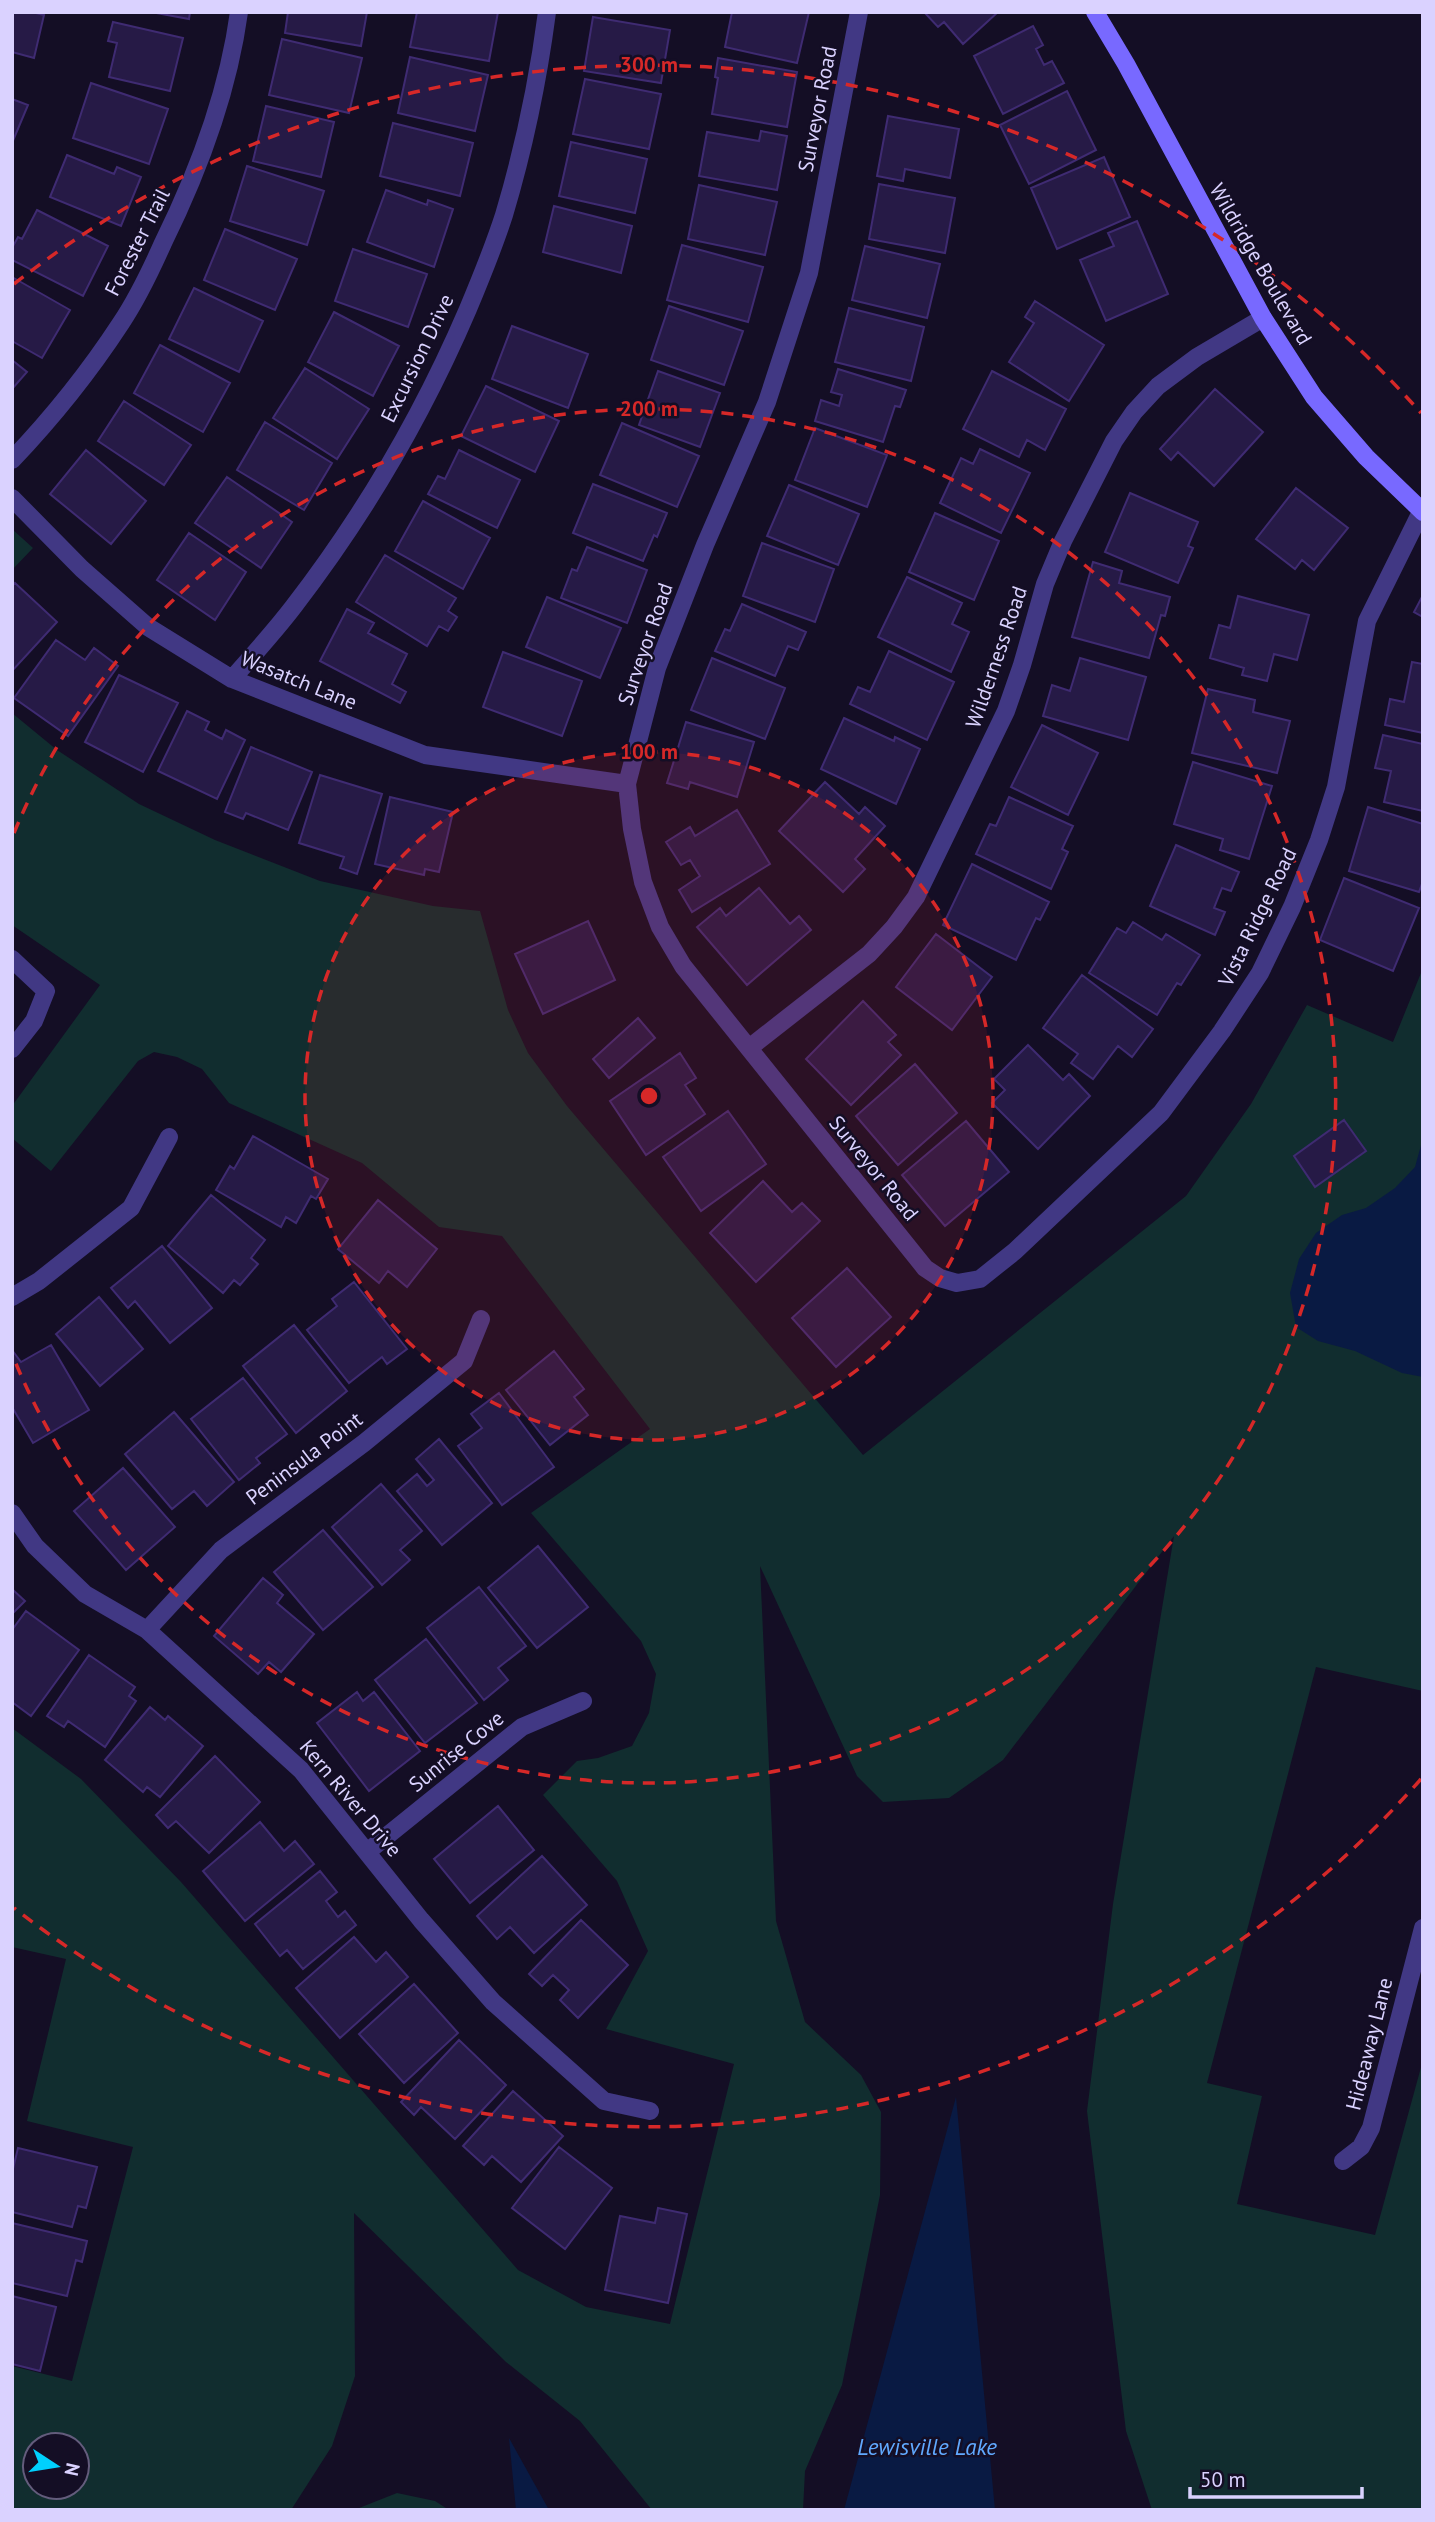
<svg xmlns="http://www.w3.org/2000/svg" width="1435" height="2522" font-family="'PT Sans',sans-serif">
<rect width="100%" height="100%" fill="#140e25"/>
<path fill="#112d2f" fill-rule="evenodd" d="M 12,529 L 33,548 L 12,570 Z
M 12,713 L 57,750 L 139,804 L 215,840 L 320,881 L 433,906 L 480,911 L 508,1010 L 528,1053 L 567,1106 L 863,1455 L 1186,1196 L 1251,1104 L 1307,1005 L 1393,1042 L 1423,968 L 1423,1691 L 1316,1667 L 1207,2083 L 1262,2096 L 1237,2204 L 1375,2235 L 1423,2060 L 1423,2510 L 1152,2510 L 1126,2431 L 1087,2111 L 1113,1904 L 1174,1536 L 1003,1760 L 949,1798 L 883,1802 L 857,1776 L 760,1566 L 776,1921 L 805,2022 L 861,2075 L 881,2112 L 880,2195 L 842,2385 L 805,2471 L 803,2510 L 652,2510 L 580,2421 L 506,2362 L 354,2213 L 355,2376 L 332,2446 L 291,2510 L 12,2510 L 12,2366 L 72,2381 L 133,2147 L 27,2121 L 66,1959 L 12,1947 L 12,1728 L 81,1779 L 181,1882 L 518,2270 L 586,2307 L 670,2324 L 734,2064 L 606,2029 L 648,1951 L 617,1881 L 543,1795 L 577,1761 L 598,1758 L 632,1746 L 649,1713 L 656,1674 L 641,1641 L 531,1513 L 650,1429 L 502,1236 L 439,1227 L 362,1163 L 229,1103 L 202,1069 L 177,1057 L 154,1052 L 138,1061 L 51,1171 L 12,1138 L 12,1106 L 100,985 L 12,925 ZM 35,2445 L 77,2445 L 77,2487 L 35,2487 Z
M 397,2493 L 435,2501 L 449,2510 L 354,2510 Z"/>
<path fill="#091a43" d="M 1423,1138 L 1423,1377 L 1402,1373 L 1355,1351 L 1318,1341 L 1296,1327 L 1290,1293 L 1299,1259 L 1316,1233 L 1342,1215 L 1366,1208 L 1395,1188 L 1415,1167 Z
M 956,2097 L 995,2510 L 844,2510 Z
M 509,2438 L 549,2510 L 516,2510 Z"/>
<path fill="#261a46" stroke="#3f2b72" stroke-width="2" d="M 12,12 L 32,12 L 44,15 L 34,58 L 12,52 Z
M 151,12 L 190,12 L 189,19 Z
M 288,12 L 367,12 L 361,46 L 285,33 Z
M 417,12 L 498,12 L 489,61 L 410,47 Z
M 732,12 L 809,12 L 797,63 L 725,47 Z
M 924,12 L 998,12 L 963,44 L 944,22 L 938,27 Z
M 593,17 L 670,30 L 661,83 L 584,71 Z
M 113,22 L 183,38 L 170,91 L 109,77 L 117,43 L 108,41 Z
M 1033,26 L 1043,45 L 1036,49 L 1044,65 L 1052,61 L 1064,83 L 1003,114 L 974,56 Z
M 282,39 L 362,58 L 349,113 L 269,95 Z
M 410,57 L 488,75 L 475,131 L 398,113 Z
M 718,58 L 797,72 L 787,127 L 712,114 L 718,78 L 715,77 Z
M 585,79 L 661,94 L 649,149 L 573,134 Z
M 91,83 L 168,109 L 149,164 L 73,138 Z
M 1067,91 L 1096,150 L 1029,184 L 1000,125 Z
M 12,99 L 28,105 L 12,143 Z
M 266,106 L 334,122 L 321,177 L 253,161 Z
M 888,116 L 959,129 L 950,178 L 905,169 L 903,181 L 877,176 Z
M 393,123 L 473,143 L 460,196 L 380,176 Z
M 761,131 L 787,136 L 777,190 L 699,176 L 707,132 L 759,141 Z
M 571,142 L 647,159 L 635,213 L 559,196 Z
M 67,155 L 114,174 L 117,167 L 141,177 L 121,226 L 50,197 Z
M 1104,157 L 1130,217 L 1057,249 L 1031,188 Z
M 247,166 L 324,191 L 307,245 L 230,221 Z
M 879,184 L 955,198 L 945,253 L 869,239 Z
M 699,185 L 777,202 L 765,255 L 688,239 Z
M 386,190 L 427,205 L 428,200 L 453,209 L 434,267 L 367,242 Z
M 554,206 L 632,226 L 621,273 L 543,252 Z
M 37,210 L 108,246 L 83,296 L 12,260 L 12,248 L 18,237 L 22,239 Z
M 1137,221 L 1168,294 L 1106,321 L 1080,260 L 1114,246 L 1108,233 Z
M 225,229 L 297,259 L 275,310 L 204,280 Z
M 682,245 L 763,267 L 748,322 L 667,300 Z
M 865,246 L 940,264 L 927,318 L 852,300 Z
M 353,249 L 427,274 L 408,327 L 335,301 Z
M 12,277 L 70,310 L 42,358 L 12,341 Z
M 194,288 L 263,321 L 239,372 L 169,339 Z
M 1035,301 L 1104,345 L 1069,401 L 1009,362 L 1034,323 L 1025,317 Z
M 669,306 L 743,331 L 724,385 L 651,360 Z
M 849,308 L 924,327 L 911,381 L 835,362 Z
M 334,312 L 399,346 L 373,396 L 308,362 Z
M 512,326 L 588,354 L 568,408 L 492,379 Z
M 160,345 L 230,383 L 203,432 L 134,393 Z
M 12,360 L 27,372 L 12,389 Z
M 305,368 L 369,409 L 337,459 L 273,418 Z
M 838,369 L 906,390 L 900,407 L 895,406 L 883,442 L 815,421 L 821,400 L 839,406 L 842,395 L 831,392 Z
M 658,371 L 720,393 L 700,447 L 639,425 Z
M 992,371 L 1066,409 L 1045,450 L 1027,440 L 1019,457 L 963,429 Z
M 486,386 L 559,421 L 535,472 L 461,436 Z
M 1215,389 L 1263,432 L 1214,486 L 1178,452 L 1171,460 L 1160,449 Z
M 124,401 L 191,445 L 164,485 L 98,441 Z
M 265,422 L 332,463 L 304,510 L 237,470 Z
M 622,423 L 699,456 L 677,507 L 600,475 Z
M 815,428 L 887,455 L 867,507 L 795,480 Z
M 980,449 L 1030,473 L 1001,533 L 940,503 L 961,458 L 973,464 Z
M 86,450 L 146,501 L 111,544 L 50,494 Z
M 459,450 L 520,480 L 497,528 L 428,494 L 438,476 L 445,479 Z
M 227,477 L 292,522 L 261,568 L 195,523 Z
M 593,484 L 667,513 L 657,537 L 654,535 L 643,561 L 573,533 Z
M 789,485 L 859,514 L 838,565 L 767,536 Z
M 1296,488 L 1348,528 L 1314,570 L 1302,560 L 1295,569 L 1256,539 Z
M 1130,493 L 1198,522 L 1188,546 L 1193,548 L 1178,583 L 1105,552 Z
M 423,501 L 490,538 L 463,589 L 395,551 Z
M 935,513 L 999,541 L 974,600 L 909,572 Z
M 189,533 L 246,572 L 215,620 L 157,580 Z
M 762,543 L 834,569 L 815,622 L 743,596 Z
M 587,547 L 647,570 L 627,623 L 561,598 L 572,569 L 577,571 Z
M 385,555 L 456,598 L 448,611 L 457,617 L 448,631 L 439,626 L 427,646 L 356,602 Z
M 1093,562 L 1122,571 L 1119,583 L 1170,597 L 1165,616 L 1161,615 L 1149,658 L 1072,637 Z
M 907,577 L 962,603 L 952,624 L 969,632 L 951,672 L 878,637 Z
M 15,583 L 57,622 L 12,671 L 12,586 Z
M 1423,595 L 1423,617 L 1414,612 Z
M 1238,596 L 1309,615 L 1297,660 L 1274,654 L 1267,681 L 1242,675 L 1244,668 L 1210,658 L 1219,625 L 1230,628 Z
M 547,597 L 621,628 L 600,678 L 526,647 Z
M 742,604 L 806,632 L 798,650 L 788,646 L 775,676 L 715,651 L 725,629 L 730,631 Z
M 347,609 L 374,623 L 368,633 L 407,654 L 392,684 L 406,692 L 400,703 L 320,661 Z
M 56,640 L 85,660 L 94,648 L 118,666 L 68,736 L 14,698 Z
M 889,651 L 954,682 L 927,740 L 850,704 L 858,687 L 870,692 Z
M 503,652 L 582,681 L 562,736 L 483,707 Z
M 712,658 L 785,688 L 765,739 L 691,710 Z
M 1080,658 L 1146,677 L 1128,740 L 1043,716 L 1052,685 L 1070,691 Z
M 1412,662 L 1423,664 L 1423,733 L 1385,725 L 1390,699 L 1404,702 Z
M 119,675 L 178,703 L 143,772 L 85,742 Z
M 1208,689 L 1255,700 L 1253,712 L 1290,721 L 1277,773 L 1192,753 Z
M 187,711 L 209,722 L 205,730 L 222,739 L 226,730 L 245,740 L 217,799 L 158,771 Z
M 844,718 L 894,741 L 895,737 L 920,749 L 896,804 L 821,769 Z
M 686,722 L 754,742 L 737,797 L 690,782 L 688,789 L 667,783 Z
M 1042,725 L 1098,753 L 1068,815 L 1011,787 Z
M 1383,735 L 1423,744 L 1423,811 L 1384,802 L 1391,771 L 1375,768 Z
M 251,747 L 312,772 L 288,830 L 246,813 L 243,819 L 225,812 Z
M 1193,762 L 1272,786 L 1249,859 L 1220,850 L 1223,839 L 1174,824 Z
M 320,775 L 382,794 L 357,874 L 340,868 L 344,857 L 299,843 Z
M 825,782 L 859,814 L 865,807 L 885,826 L 855,859 L 865,869 L 843,892 L 779,831 Z
M 390,797 L 453,812 L 439,872 L 425,869 L 424,875 L 375,864 Z
M 1009,797 L 1073,826 L 1062,849 L 1068,852 L 1051,889 L 976,854 L 990,824 L 996,826 Z
M 1368,807 L 1423,824 L 1423,881 L 1419,892 L 1349,871 Z
M 737,810 L 770,864 L 692,912 L 679,890 L 700,876 L 690,860 L 681,865 L 666,842 L 690,827 L 695,836 Z
M 1176,845 L 1239,872 L 1231,891 L 1222,888 L 1214,908 L 1225,912 L 1215,935 L 1150,906 Z
M 972,864 L 1049,902 L 1040,920 L 1036,918 L 1016,960 L 943,925 Z
M 1344,878 L 1419,908 L 1393,971 L 1320,940 Z
M 759,888 L 790,924 L 799,916 L 811,930 L 747,985 L 697,927 L 720,908 L 726,916 Z
M 588,921 L 615,980 L 543,1014 L 515,954 Z
M 1133,922 L 1162,940 L 1166,934 L 1200,955 L 1181,985 L 1177,983 L 1157,1015 L 1089,973 L 1117,928 L 1126,933 Z
M 936,934 L 992,977 L 952,1030 L 896,987 Z
M 1082,975 L 1153,1029 L 1132,1057 L 1118,1046 L 1093,1079 L 1071,1063 L 1078,1054 L 1043,1028 Z
M 863,1001 L 896,1035 L 888,1042 L 901,1055 L 851,1105 L 806,1059 Z
M 638,1018 L 655,1038 L 609,1078 L 593,1059 Z
M 1028,1045 L 1063,1080 L 1069,1074 L 1090,1096 L 1038,1149 L 992,1103 L 1005,1090 L 994,1079 Z
M 680,1053 L 696,1078 L 685,1085 L 705,1114 L 646,1155 L 610,1101 Z
M 915,1064 L 957,1113 L 898,1165 L 856,1116 Z
M 728,1111 L 766,1164 L 701,1211 L 663,1157 Z
M 1344,1120 L 1366,1151 L 1315,1187 L 1294,1156 Z
M 966,1121 L 1009,1172 L 945,1226 L 902,1175 Z
M 253,1136 L 328,1179 L 316,1199 L 311,1196 L 296,1223 L 286,1217 L 281,1227 L 216,1190 L 230,1166 L 234,1169 Z
M 763,1181 L 792,1212 L 802,1203 L 820,1221 L 756,1282 L 710,1233 Z
M 211,1195 L 265,1240 L 251,1258 L 258,1264 L 240,1285 L 234,1280 L 223,1293 L 168,1246 Z
M 378,1200 L 437,1249 L 407,1287 L 388,1271 L 379,1283 L 338,1249 Z
M 162,1246 L 212,1308 L 170,1343 L 135,1301 L 128,1308 L 111,1288 Z
M 847,1268 L 891,1317 L 836,1367 L 792,1318 Z
M 354,1282 L 407,1349 L 387,1364 L 382,1357 L 349,1383 L 307,1330 L 337,1306 L 332,1299 Z
M 99,1297 L 143,1349 L 100,1386 L 56,1334 Z
M 294,1325 L 347,1391 L 296,1433 L 243,1366 Z
M 51,1345 L 89,1410 L 33,1443 L 12,1407 L 12,1350 L 21,1362 Z
M 554,1351 L 584,1389 L 574,1397 L 588,1415 L 550,1445 L 506,1390 Z
M 243,1378 L 287,1434 L 256,1458 L 260,1463 L 239,1480 L 191,1419 Z
M 499,1393 L 554,1467 L 502,1505 L 458,1446 L 482,1428 L 471,1414 Z
M 174,1412 L 234,1482 L 207,1506 L 194,1491 L 172,1509 L 125,1454 Z
M 439,1439 L 492,1503 L 442,1545 L 397,1491 L 417,1474 L 427,1486 L 434,1480 L 416,1459 Z
M 123,1468 L 175,1527 L 126,1570 L 74,1511 Z
M 381,1484 L 422,1531 L 400,1550 L 410,1560 L 382,1585 L 332,1527 Z
M 323,1530 L 373,1587 L 323,1630 L 274,1572 Z
M 538,1546 L 588,1607 L 537,1648 L 488,1588 Z
M 263,1578 L 283,1595 L 277,1603 L 314,1634 L 281,1672 L 269,1662 L 258,1674 L 214,1636 Z
M 479,1587 L 526,1646 L 498,1668 L 508,1680 L 484,1700 L 427,1628 Z
M 12,1589 L 25,1601 L 12,1614 Z
M 26,1611 L 79,1650 L 31,1716 L 12,1702 L 12,1630 Z
M 426,1639 L 477,1703 L 425,1743 L 375,1680 Z
M 89,1655 L 135,1687 L 129,1696 L 136,1701 L 105,1747 L 68,1721 L 64,1727 L 47,1716 Z
M 357,1692 L 363,1701 L 374,1692 L 420,1751 L 369,1791 L 317,1723 Z
M 150,1707 L 165,1720 L 168,1716 L 203,1746 L 160,1797 L 147,1787 L 143,1792 L 105,1760 Z
M 215,1756 L 260,1802 L 209,1853 L 176,1821 L 168,1828 L 156,1815 Z
M 498,1806 L 534,1850 L 470,1903 L 434,1859 Z
M 260,1822 L 284,1851 L 295,1841 L 314,1864 L 245,1921 L 203,1871 Z
M 542,1856 L 587,1905 L 534,1953 L 510,1927 L 497,1939 L 477,1916 Z
M 320,1871 L 337,1892 L 326,1901 L 338,1917 L 345,1911 L 356,1925 L 303,1969 L 287,1950 L 280,1956 L 255,1924 Z
M 581,1920 L 628,1965 L 578,2018 L 560,2000 L 569,1990 L 553,1975 L 542,1986 L 529,1974 Z
M 354,1937 L 376,1962 L 386,1952 L 408,1977 L 340,2038 L 296,1988 Z
M 414,1984 L 458,2033 L 404,2083 L 359,2034 Z
M 459,2040 L 506,2085 L 455,2139 L 421,2107 L 414,2115 L 401,2102 Z
M 513,2091 L 563,2136 L 521,2182 L 492,2156 L 484,2165 L 463,2146 Z
M 559,2147 L 612,2188 L 565,2249 L 512,2208 Z
M 18,2148 L 97,2167 L 86,2208 L 78,2206 L 72,2227 L 12,2212 L 12,2173 Z
M 658,2208 L 687,2214 L 668,2303 L 605,2290 L 620,2216 L 655,2223 Z
M 12,2223 L 87,2241 L 82,2262 L 76,2260 L 67,2296 L 12,2283 Z
M 12,2296 L 56,2307 L 40,2371 L 12,2364 Z"/>
<g fill="none" stroke-linecap="round" stroke-linejoin="round">
<path stroke="#413884" stroke-width="18" d="M 859,12 L 809,273 L 767,402 L 705,545 L 657,668 L 627,784 L 632,829 L 643,882 L 660,927 L 683,966 L 925,1268 L 940,1278 L 957,1283 L 980,1279 L 1015,1251 L 1161,1113 L 1222,1031 L 1260,973 L 1292,907 L 1319,840 L 1336,787 L 1367,621 L 1423,508
M 12,460 C 52,418 89,372 121,323 C 137,299 151,270 163,243 C 199,170 228,93 239,12
M 12,498 L 82,569 L 148,627 L 232,679 L 425,755 L 627,784
M 232,679 C 253,655 275,631 294,606 C 364,515 423,414 468,309 C 481,278 494,246 504,215 C 524,148 538,81 547,12
M 12,959 L 46,991 L 34,1021 L 12,1049
M 749,1048 L 869,954 L 894,927 L 916,897 L 1006,711 L 1022,665 L 1045,584 L 1063,541 L 1114,441 L 1134,412 L 1158,386 L 1197,357 L 1263,318
M 12,1297 L 39,1281 L 131,1208 L 169,1137
M 12,1513 L 35,1546 L 85,1594 L 147,1630 L 301,1770 L 421,1920 L 493,2002 L 604,2101 L 650,2111
M 147,1630 L 221,1550 L 364,1443 L 464,1361 L 481,1319
M 367,1852 L 522,1727 L 583,1701
M 1343,2161 L 1361,2147 L 1371,2128 L 1423,1928"/>
<path stroke="#7869ff" stroke-width="18" d="M 1095,12 L 1126,64 L 1263,318 L 1314,397 L 1366,457 L 1423,512"/>
</g>
<circle cx="649" cy="1096" r="344" fill="#d62828" fill-opacity=".12"/>
<g fill="none" stroke="#d62828" stroke-width="3.5" stroke-dasharray="12 9">
<circle cx="649" cy="1096" r="344"/>
<path d="M14 833A687 687 0 1 1 14 1359"/>
<path d="M1421 1779A1031 1031 0 0 1 14 1908M14 284A1031 1031 0 0 1 1421 413"/>
</g>
<g text-anchor="middle" dominant-baseline="central" stroke-width="5" stroke-linejoin="round" paint-order="stroke">
<g font-size="21" fill="#dad2ff" stroke="#140e25">
<text transform="translate(817 109) rotate(-79)">Surveyor Road</text>
<text transform="translate(137 242) rotate(-63)">Forester Trail</text>
<text transform="translate(1261 264) rotate(60)">Wildridge Boulevard</text>
<text transform="translate(417 358) rotate(-64)">Excursion Drive</text>
<text transform="translate(645 644) rotate(-71)">Surveyor Road</text>
<text transform="translate(996 657) rotate(-71)">Wilderness Road</text>
<text transform="translate(299 680) rotate(22)">Wasatch Lane</text>
<text transform="translate(1257 917) rotate(-64)">Vista Ridge Road</text>
<text transform="translate(874 1168) rotate(51)">Surveyor Road</text>
<text transform="translate(304 1458) rotate(-37)">Peninsula Point</text>
<text transform="translate(456 1751) rotate(-39)">Sunrise Cove</text>
<text transform="translate(351 1798) rotate(50)">Kern River Drive</text>
<text transform="translate(1369 2044) rotate(-76)">Hideaway Lane</text>
</g>
<g font-size="23" font-style="italic" fill="#60a9ff" stroke="#140e25">
<text x="927" y="2446">Lewisville Lake</text>
</g>
</g>
<circle cx="649" cy="1096" r="10" fill="#d62828" stroke="#140e25" stroke-width="3.5"/>
<g font-size="21" text-anchor="middle" font-weight="bold" fill="#d62828" stroke="#140e25" stroke-width="5" stroke-linejoin="round" paint-order="stroke">
<text x="649" y="72">300 m</text>
<text x="649" y="416">200 m</text>
<text x="649" y="759">100 m</text>
</g>
<rect width="1435" height="2522" fill="none" stroke="#dad2ff" stroke-width="28"/>
<g transform="translate(56 2466) rotate(102)"><circle r="33" fill="#140e25" stroke="#635c7c" stroke-width="2"/>
<path d="M0-5L12 26L0 18L-12 26Z" fill="#00d0fd"/>
<text y="-10" font-size="19" font-weight="bold" text-anchor="middle" fill="#dad2ff">N</text>
</g>
<path d="M1190 2487v10h172v-10" fill="none" stroke="#dad2ff" stroke-width="3.5"/>
<text x="1200" y="2487" font-size="21" fill="#dad2ff" stroke="#140e25" stroke-width="5" paint-order="stroke">50 m</text>
</svg>
